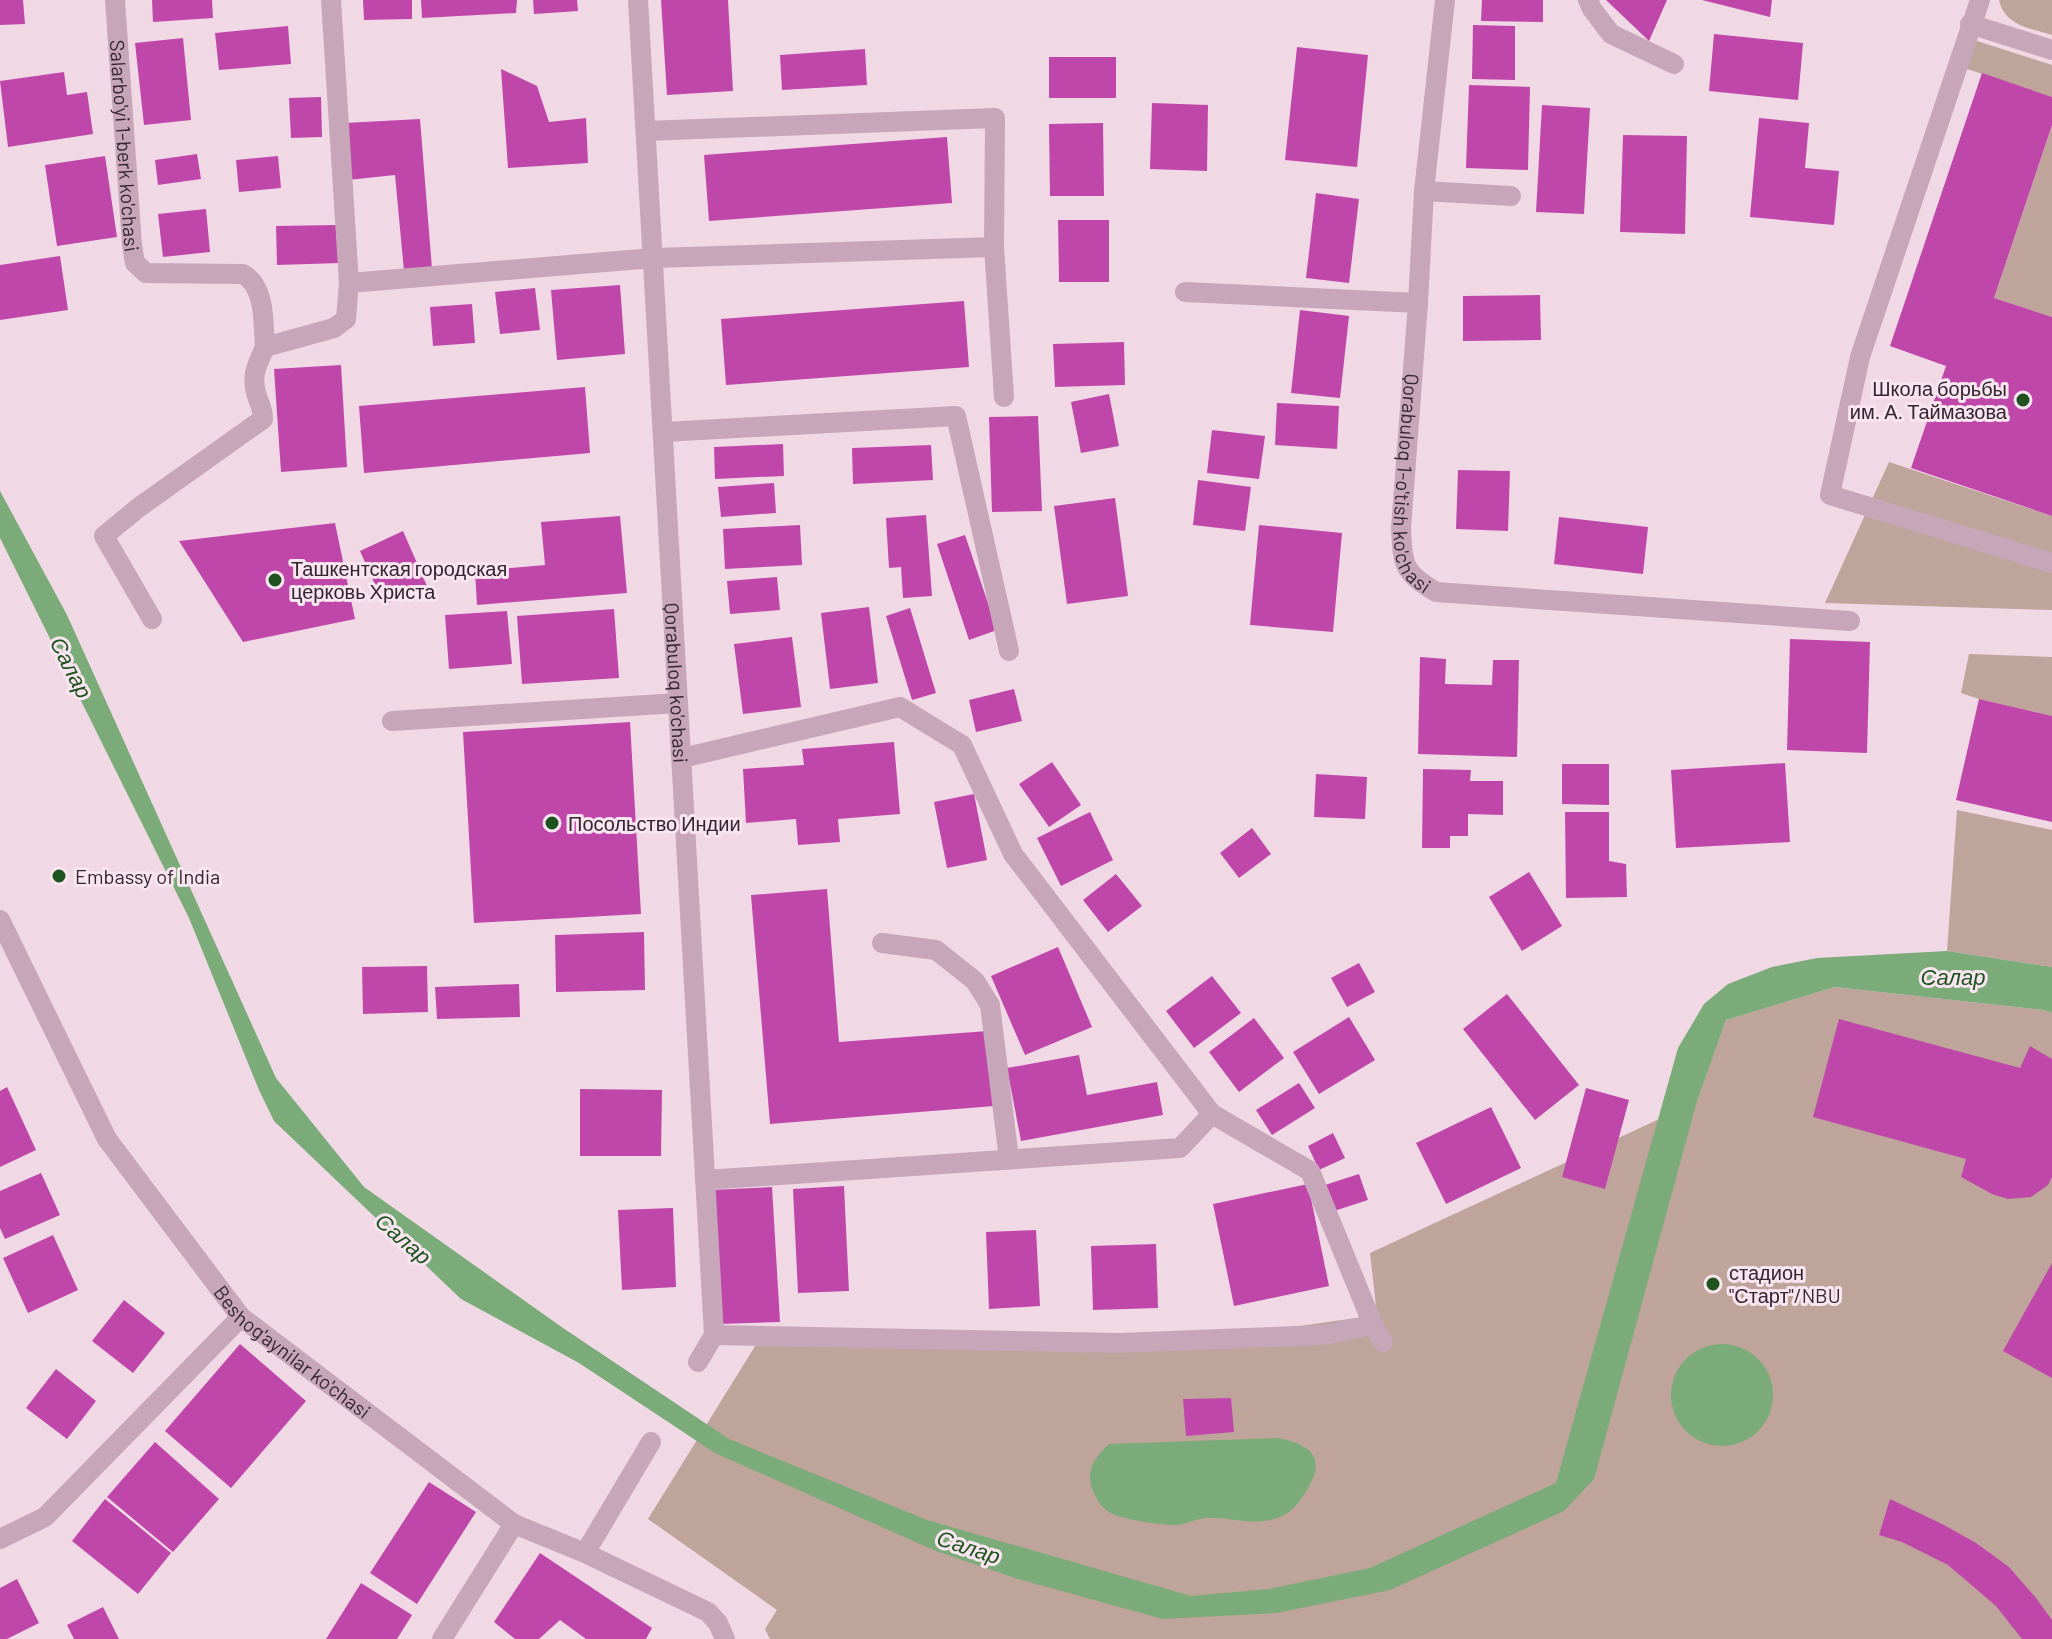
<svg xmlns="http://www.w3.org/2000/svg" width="2052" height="1639" font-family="Barlow,sans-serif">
<rect width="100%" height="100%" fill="#f0d9e5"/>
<path fill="#bea49a" d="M 1999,0 L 2052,0 L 2052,35 C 2030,28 2005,26 1999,0 Z
M 1974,40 L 2052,65 L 2052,97 L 1964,68 Z
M 2052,125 L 2052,317 L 1994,298 Z
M 1889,462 L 2052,516 L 2052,610 L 1825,603 Z
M 1969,654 L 2052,657 L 2052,716 L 1979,699 L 1961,693 Z
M 1957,810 L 2052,830 L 2052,967 L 1947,951 Z
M 1835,987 L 2044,1010 L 2052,1013 L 2052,1639 L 770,1639 L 765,1629 L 777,1610 L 648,1519 L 757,1343 L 1165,1345 L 1377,1315 L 1370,1253 L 1696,1102 L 1726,1020 Z"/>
<path fill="#7aab79" d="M 0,491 L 67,615 L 276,1078 L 364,1187 L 563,1328 L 729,1439 L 927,1520 L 1191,1596 L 1269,1589 L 1370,1568 L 1556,1483 L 1678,1048 L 1704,1004 L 1728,984 L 1772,967 L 1817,958 L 1947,951 L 2052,967 L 2052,1013 L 2044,1010 L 1835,987 L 1726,1020 L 1697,1101 L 1594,1479 L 1564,1511 L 1390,1590 L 1276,1613 L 1163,1619 L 1018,1579 L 936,1551 L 715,1453 L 579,1363 L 461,1299 L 274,1121 L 259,1090 L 189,918 L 0,538 Z
M1671 1395a51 51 0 1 1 102 0a51 51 0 1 1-102 0Z
M 1279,1438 C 1314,1446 1327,1459 1305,1493 C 1300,1501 1294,1510 1284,1515 C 1256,1529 1232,1516 1205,1518 C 1195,1519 1185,1525 1175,1525 C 1162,1525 1118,1519 1109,1512 C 1101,1507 1097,1500 1094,1493 C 1084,1472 1094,1458 1109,1444 Z"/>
<path fill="#c047aa" d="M 0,0 L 23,0 L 25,24 L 0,25 Z
M 152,0 L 212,0 L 213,18 L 153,22 Z
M 363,0 L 412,0 L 412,19 L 364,20 Z
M 421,0 L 517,0 L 516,13 L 422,18 Z
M 533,0 L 577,0 L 578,11 L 534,14 Z
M 661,0 L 728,0 L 733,91 L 667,95 Z
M 1482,0 L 1543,0 L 1543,22 L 1481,21 Z
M 1606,0 L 1667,0 L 1649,41 Z
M 1702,0 L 1772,0 L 1770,17 Z
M 1473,25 L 1515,26 L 1515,80 L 1472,79 Z
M 288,26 L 291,64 L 219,70 L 215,33 Z
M 1714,34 L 1803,43 L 1798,100 L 1709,91 Z
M 183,38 L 191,120 L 144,125 L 135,43 Z
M 1297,47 L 1368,55 L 1357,167 L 1285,160 Z
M 865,49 L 867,85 L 782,90 L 780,55 Z
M 1049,57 L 1116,57 L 1116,98 L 1049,98 Z
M 501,69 L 537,86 L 549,122 L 586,118 L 588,163 L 508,168 Z
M 64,72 L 67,95 L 87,92 L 93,134 L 8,147 L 0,81 Z
M 1982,73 L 2052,97 L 2052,125 L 1994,298 L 2052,317 L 2052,516 L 1911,468 L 1946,366 L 1890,346 Z
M 1469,85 L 1530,87 L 1528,170 L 1466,168 Z
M 321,97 L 322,137 L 291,138 L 289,98 Z
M 1152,103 L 1208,105 L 1207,171 L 1150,169 Z
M 1542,105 L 1590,108 L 1584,214 L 1536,212 Z
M 1759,118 L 1809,123 L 1805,168 L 1839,171 L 1834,225 L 1750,217 Z
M 420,119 L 432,269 L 404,271 L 395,175 L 348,180 L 345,123 Z
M 1103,123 L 1104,196 L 1050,196 L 1049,124 Z
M 1623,135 L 1687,136 L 1685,234 L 1620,232 Z
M 947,137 L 952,203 L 709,221 L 704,155 Z
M 197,154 L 201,179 L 158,185 L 155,160 Z
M 105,156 L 117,237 L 57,246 L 45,165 Z
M 278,156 L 281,188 L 239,192 L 236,160 Z
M 1316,193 L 1359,199 L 1349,283 L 1306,278 Z
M 206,209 L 210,252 L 163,257 L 158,214 Z
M 1058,220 L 1109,220 L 1109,282 L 1059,282 Z
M 339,225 L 340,263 L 277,265 L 276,226 Z
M 60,256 L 68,310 L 0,320 L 0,265 Z
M 620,285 L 625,354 L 557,360 L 551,290 Z
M 535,288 L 540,330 L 500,334 L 495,292 Z
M 1540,295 L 1541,340 L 1463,341 L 1463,296 Z
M 964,301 L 969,367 L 726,385 L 721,319 Z
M 472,304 L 475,343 L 433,346 L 430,307 Z
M 1300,310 L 1349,316 L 1340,398 L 1291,393 Z
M 1124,342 L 1125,385 L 1055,387 L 1053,344 Z
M 341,365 L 347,467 L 281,472 L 274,369 Z
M 585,387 L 590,453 L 364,473 L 359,406 Z
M 1109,394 L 1119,446 L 1081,453 L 1071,402 Z
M 1277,403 L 1339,406 L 1337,449 L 1275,445 Z
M 1038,416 L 1042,511 L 992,512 L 989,417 Z
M 1212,430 L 1265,436 L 1259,479 L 1207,473 Z
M 783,444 L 784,476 L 715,479 L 714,447 Z
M 931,445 L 933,480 L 853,484 L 852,448 Z
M 1458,470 L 1510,471 L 1508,531 L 1456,529 Z
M 1198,480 L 1251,487 L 1245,531 L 1193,525 Z
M 774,483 L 776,513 L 721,517 L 718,487 Z
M 1115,498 L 1128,596 L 1067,604 L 1054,506 Z
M 926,515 L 932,596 L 903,598 L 901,567 L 889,568 L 886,518 Z
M 620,516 L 627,593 L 477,605 L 475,571 L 545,565 L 541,522 Z
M 1559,517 L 1648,527 L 1643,574 L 1554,564 Z
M 335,523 L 355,619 L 243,642 L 179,541 Z
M 800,525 L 802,565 L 725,569 L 723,529 Z
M 1259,525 L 1342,533 L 1333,632 L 1250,625 Z
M 403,531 L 427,586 L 384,605 L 360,551 Z
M 965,535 L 997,630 L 969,640 L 937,544 Z
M 777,577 L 780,610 L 730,614 L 727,581 Z
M 869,607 L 878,683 L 830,689 L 821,613 Z
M 910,608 L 936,693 L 912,700 L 886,616 Z
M 614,609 L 619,678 L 522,684 L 517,616 Z
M 507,611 L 512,664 L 449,669 L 445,615 Z
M 792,637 L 801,707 L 743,714 L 734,644 Z
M 1790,639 L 1870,642 L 1867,753 L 1787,750 Z
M 1420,657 L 1446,659 L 1445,684 L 1492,685 L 1493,660 L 1519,660 L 1517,757 L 1418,754 Z
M 1014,689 L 1022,721 L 976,732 L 969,700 Z
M 1979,699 L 2052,716 L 2052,822 L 1956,800 Z
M 630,722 L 641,914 L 474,923 L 463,732 Z
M 894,742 L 900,814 L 838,819 L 840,842 L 798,845 L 796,819 L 746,823 L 743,769 L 804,765 L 802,749 Z
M 1052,762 L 1081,805 L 1049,827 L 1019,784 Z
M 1785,763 L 1790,842 L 1676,848 L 1671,770 Z
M 1562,764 L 1609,764 L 1609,805 L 1562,804 Z
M 1423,769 L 1471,770 L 1470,781 L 1503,781 L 1503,815 L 1468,814 L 1468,836 L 1450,836 L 1450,848 L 1422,848 Z
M 1316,774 L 1367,777 L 1365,819 L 1314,817 Z
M 974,794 L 987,860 L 947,868 L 934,802 Z
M 1090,812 L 1113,860 L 1061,886 L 1037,838 Z
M 1565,812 L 1609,812 L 1609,861 L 1626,864 L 1627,897 L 1566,898 Z
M 1252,828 L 1271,854 L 1239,878 L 1220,853 Z
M 1529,872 L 1562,926 L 1522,951 L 1489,897 Z
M 1116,874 L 1142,906 L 1108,932 L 1083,900 Z
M 827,889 L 839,1042 L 988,1031 L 994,1106 L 770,1124 L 751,895 Z
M 644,932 L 645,990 L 556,992 L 555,935 Z
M 1058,947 L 1092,1027 L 1025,1055 L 991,976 Z
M 1359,963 L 1375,992 L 1347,1007 L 1331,978 Z
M 427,966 L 428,1012 L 363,1014 L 362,967 Z
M 1212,976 L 1241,1013 L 1194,1048 L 1166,1011 Z
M 519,984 L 520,1017 L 437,1019 L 435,987 Z
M 1507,994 L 1579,1085 L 1535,1120 L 1463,1029 Z
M 1349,1017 L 1375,1060 L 1319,1094 L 1293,1052 Z
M 1254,1018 L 1284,1058 L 1239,1092 L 1209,1052 Z
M 1839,1019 L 2020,1068 L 2030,1046 L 2052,1059 L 2052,1177 L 2048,1185 L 2031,1197 L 2008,1199 L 1992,1194 L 1961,1177 L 1966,1159 L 1813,1117 Z
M 1079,1055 L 1087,1095 L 1157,1082 L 1163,1115 L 1021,1141 L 1007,1068 Z
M 1299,1083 L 1315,1108 L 1272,1135 L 1256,1110 Z
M 7,1087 L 36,1150 L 0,1167 L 0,1091 Z
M 1586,1088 L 1629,1100 L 1605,1189 L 1562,1177 Z
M 580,1089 L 662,1090 L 661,1156 L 580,1156 Z
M 1491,1107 L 1521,1168 L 1446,1204 L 1416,1143 Z
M 1333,1133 L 1345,1158 L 1319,1170 L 1308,1146 Z
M 41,1173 L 60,1215 L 5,1239 L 0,1228 L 0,1191 Z
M 1359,1174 L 1368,1200 L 1334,1211 L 1325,1185 Z
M 1308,1184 L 1329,1286 L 1234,1306 L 1213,1204 Z
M 844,1186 L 849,1291 L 798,1293 L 793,1189 Z
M 772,1187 L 780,1322 L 719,1324 L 711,1190 Z
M 673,1208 L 676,1287 L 622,1290 L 618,1210 Z
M 1036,1230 L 1040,1306 L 989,1309 L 986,1232 Z
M 53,1235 L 78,1290 L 28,1313 L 3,1258 Z
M 1156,1244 L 1158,1308 L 1093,1310 L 1091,1246 Z
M 2052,1263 L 2052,1378 L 2003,1351 Z
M 124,1300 L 165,1333 L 133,1373 L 92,1341 Z
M 240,1344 L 306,1401 L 231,1488 L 165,1431 Z
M 56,1369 L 96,1401 L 67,1439 L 26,1408 Z
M 1231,1398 L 1234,1432 L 1186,1436 L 1183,1399 Z
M 155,1442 L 219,1499 L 173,1552 L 107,1497 Z
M 429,1482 L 476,1512 L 417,1604 L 370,1573 Z
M 105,1499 L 171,1553 L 138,1594 L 72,1541 Z
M 1890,1499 L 1944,1525 L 1976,1543 L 2009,1567 L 2036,1598 L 2052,1620 L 2052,1639 L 2022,1639 L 1996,1606 L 1948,1565 L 1902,1542 L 1879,1535 Z
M 540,1553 L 652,1628 L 646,1639 L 586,1639 L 560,1620 L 539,1639 L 515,1639 L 494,1622 Z
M 17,1579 L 39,1623 L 7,1639 L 0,1639 L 0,1588 Z
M 361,1583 L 412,1615 L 397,1639 L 326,1639 Z
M 103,1607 L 119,1639 L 74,1639 L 67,1625 Z"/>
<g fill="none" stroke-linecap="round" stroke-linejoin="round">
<g stroke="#c7a6ba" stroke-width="20">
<path id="s1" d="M 115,0 L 132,245 L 135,263 L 146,273 L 243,274 C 266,287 263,323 265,347 L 334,328 L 346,319 L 349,283 L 654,258 L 994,247 L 995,118 L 646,131"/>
<path d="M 331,0 L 349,283"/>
<path id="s2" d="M 638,0 L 714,1335 L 698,1362"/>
<path id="s3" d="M 1445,0 L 1424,191 L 1418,303 L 1401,528 C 1403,566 1403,572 1436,592 L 1850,621"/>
<path d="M 1588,0 L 1592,9 L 1611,34 L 1674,64"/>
<path d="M 1980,0 L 1860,357 L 1830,495 L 2052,563"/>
<path d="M 1970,24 L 2052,50"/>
<path d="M 1424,191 L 1511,196"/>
<path d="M 994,247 L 1004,397"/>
<path d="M 1185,292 L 1418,303"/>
<path d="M 664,432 L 956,416 L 1009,651"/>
<path d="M 152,619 L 104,536 L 138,508 L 263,419 C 263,410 261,407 258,399 C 250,377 256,367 265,347"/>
<path d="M 392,721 L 678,703"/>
<path d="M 682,758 L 900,707 L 962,745 L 1013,854 L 1212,1114 L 1310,1171 L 1373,1325 L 1383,1342"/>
<path id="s4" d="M 0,920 L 107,1139 L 241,1317 L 514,1524 L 585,1553 L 708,1612 L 718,1623 L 725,1639"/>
<path d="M 882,943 L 936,950 L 975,981 L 990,1005 L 1009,1159"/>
<path d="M 705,1180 L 1180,1148 L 1212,1114"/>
<path d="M 714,1335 L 1118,1343 L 1323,1335 L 1373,1325"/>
<path d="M 0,1539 L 45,1517 L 241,1317"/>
<path d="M 585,1553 L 651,1442"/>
<path d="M 442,1639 L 514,1524"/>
</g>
</g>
<g fill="#1e521f" stroke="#f8e5ef" stroke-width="3">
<circle cx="2023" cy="400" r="8"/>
<circle cx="275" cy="580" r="8"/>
<circle cx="552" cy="823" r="8"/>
<circle cx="59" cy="876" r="8"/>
<circle cx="1713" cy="1284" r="8"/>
</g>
<g text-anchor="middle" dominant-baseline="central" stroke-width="6" stroke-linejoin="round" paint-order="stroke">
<g font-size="20" fill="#332630" stroke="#f8e5ef">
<text stroke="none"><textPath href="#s1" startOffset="146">Salarbo'yi 1-berk ko'chasi</textPath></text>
<text stroke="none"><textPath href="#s3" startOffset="488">Qorabuloq 1-o'tish ko'chasi</textPath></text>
<text stroke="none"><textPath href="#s2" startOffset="684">Qorabuloq ko'chasi</textPath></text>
<text stroke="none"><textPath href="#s4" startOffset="528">Beshog'aynilar ko'chasi</textPath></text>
</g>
<g font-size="20" fill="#332630" stroke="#f8e5ef" text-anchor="start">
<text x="2007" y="388" text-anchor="end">Школа борьбы<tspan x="2007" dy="23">им. А. Таймазова</tspan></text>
<text x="291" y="568">Ташкентская городская<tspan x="291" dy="23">церковь Христа</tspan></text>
<text x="568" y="823">Посольство Индии</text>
<text x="75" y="876">Embassy of India</text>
<text x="1729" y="1272">стадион<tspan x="1729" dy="23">"Старт"/NBU</tspan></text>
</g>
<g font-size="22" font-style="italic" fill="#1e521f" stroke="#f8e5ef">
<text transform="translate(72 667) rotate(63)">Салар</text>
<text x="1953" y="976">Салар</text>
<text transform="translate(404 1238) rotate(41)">Салар</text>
<text transform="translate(969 1546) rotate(18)">Салар</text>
</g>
</g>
</svg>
